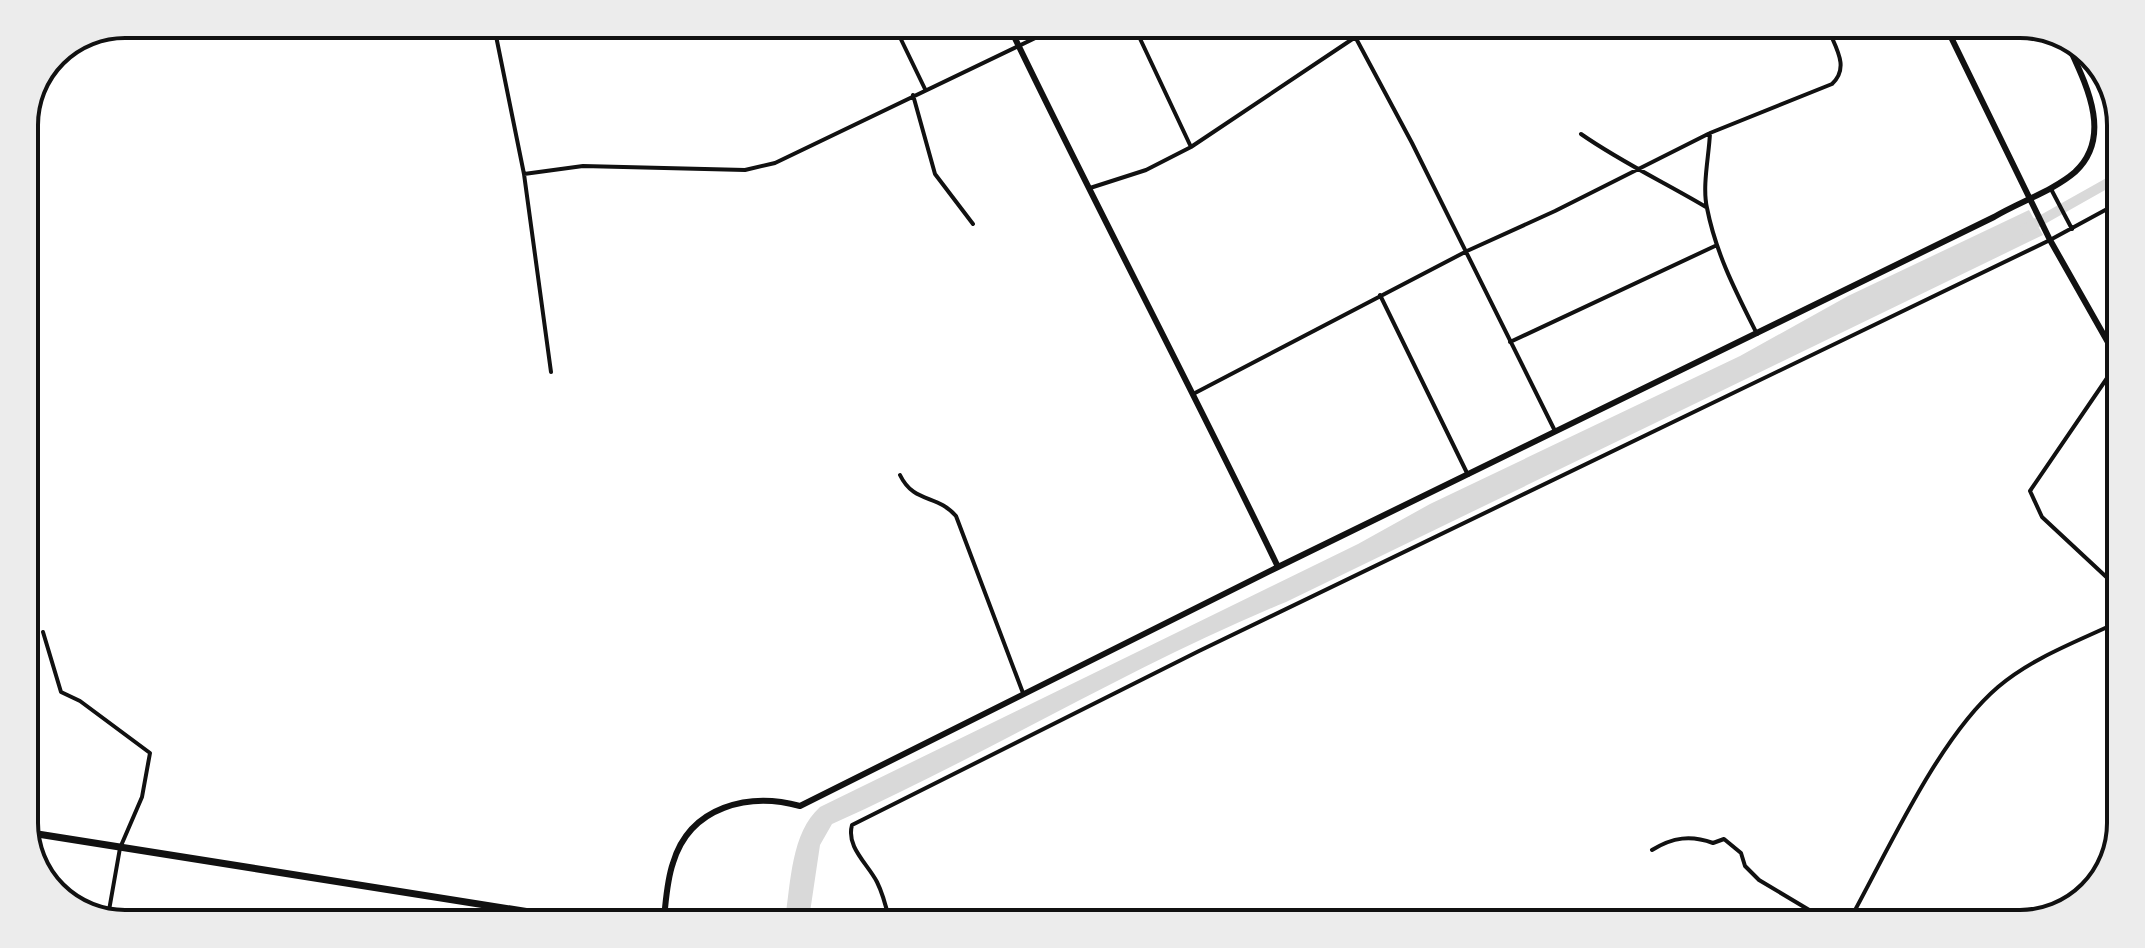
<svg xmlns="http://www.w3.org/2000/svg" width="2145" height="948" font-family="'Zilla Slab',serif">
<rect width="100%" height="100%" fill="#fff"/>
<path fill="#d9d9d9" d="M 2029,210 L 2043,235 L 1286,602 C 1131,666 986,755 832,824 L 820,845 L 809,919 L 785,919 C 791,882 791,833 820,807 L 1358,544 L 1430,504 L 1740,356 L 1848,296 Z"/>
<g fill="none" stroke-linecap="round" stroke-linejoin="round">
<path stroke="#d9d9d9" stroke-width="3" d="M 2087,55 L 2121,131"/>
<path stroke="#d9d9d9" stroke-width="10" d="M 2024,230 L 2120,176"/>
<path stroke="#111" stroke-width="4" d="M 494,26 L 524,174 L 551,372
M 895,27 L 925,89
M 1135,28 L 1191,147
M 1351,29 L 1412,143 L 1555,431
M 913,95 L 935,174 L 973,224
M 1710,133 C 1709,156 1702,186 1707,208 C 1716,254 1736,292 1757,334
M 1581,134 C 1621,162 1664,182 1706,207
M 524,174 L 583,166 L 745,170 L 775,163 L 1056,28
M 1090,188 L 1146,170 L 1191,147 L 1354,38
M 2051,189 L 2072,229
M 1380,295 L 1468,475
M 1510,342 L 1715,246
M 1195,393 L 1467,251 L 1555,211 L 1710,133 L 1832,84 C 1849,68 1837,50 1829,31
M 900,475 C 914,504 937,494 956,516 L 1023,693
M 2116,586 L 2042,517 L 2030,491 L 2118,362
M 43,632 L 61,692 L 80,701 L 150,753 L 142,797 L 120,848 L 108,916
M 1652,850 C 1673,837 1691,835 1713,843 L 1724,839 L 1741,853 L 1745,866 L 1759,880 L 1831,923
M 489,918 L 490,905
M 889,919 C 886,906 883,894 877,882 C 867,863 846,847 852,825 L 1199,651 L 2050,240 L 2120,202
M 1848,923 C 1887,853 1938,738 1998,687 C 2032,658 2076,642 2116,623"/>
<path stroke="#111" stroke-width="6" d="M 1010,28 C 1097,209 1191,386 1278,567
M 1948,31 L 2050,240 L 2118,360
M 664,918 C 666,900 667,880 673,863 C 690,806 749,792 800,806 L 1278,567 L 1994,217 C 2019,202 2053,191 2075,172 C 2116,134 2082,77 2064,36"/>
<path stroke="#111" stroke-width="7" d="M 25,832 L 567,918"/>
</g>
<path d="M0 0H2145V948H0ZM125 38H2020A87 87 0 0 1 2107 125V823A87 87 0 0 1 2020 910H125A87 87 0 0 1 38 823V125A87 87 0 0 1 125 38Z" fill="#ececec" fill-rule="evenodd"/>
<path fill="none" stroke="#111" stroke-width="4" d="M125 38H2020A87 87 0 0 1 2107 125V823A87 87 0 0 1 2020 910H125A87 87 0 0 1 38 823V125A87 87 0 0 1 125 38Z"/>
</svg>
